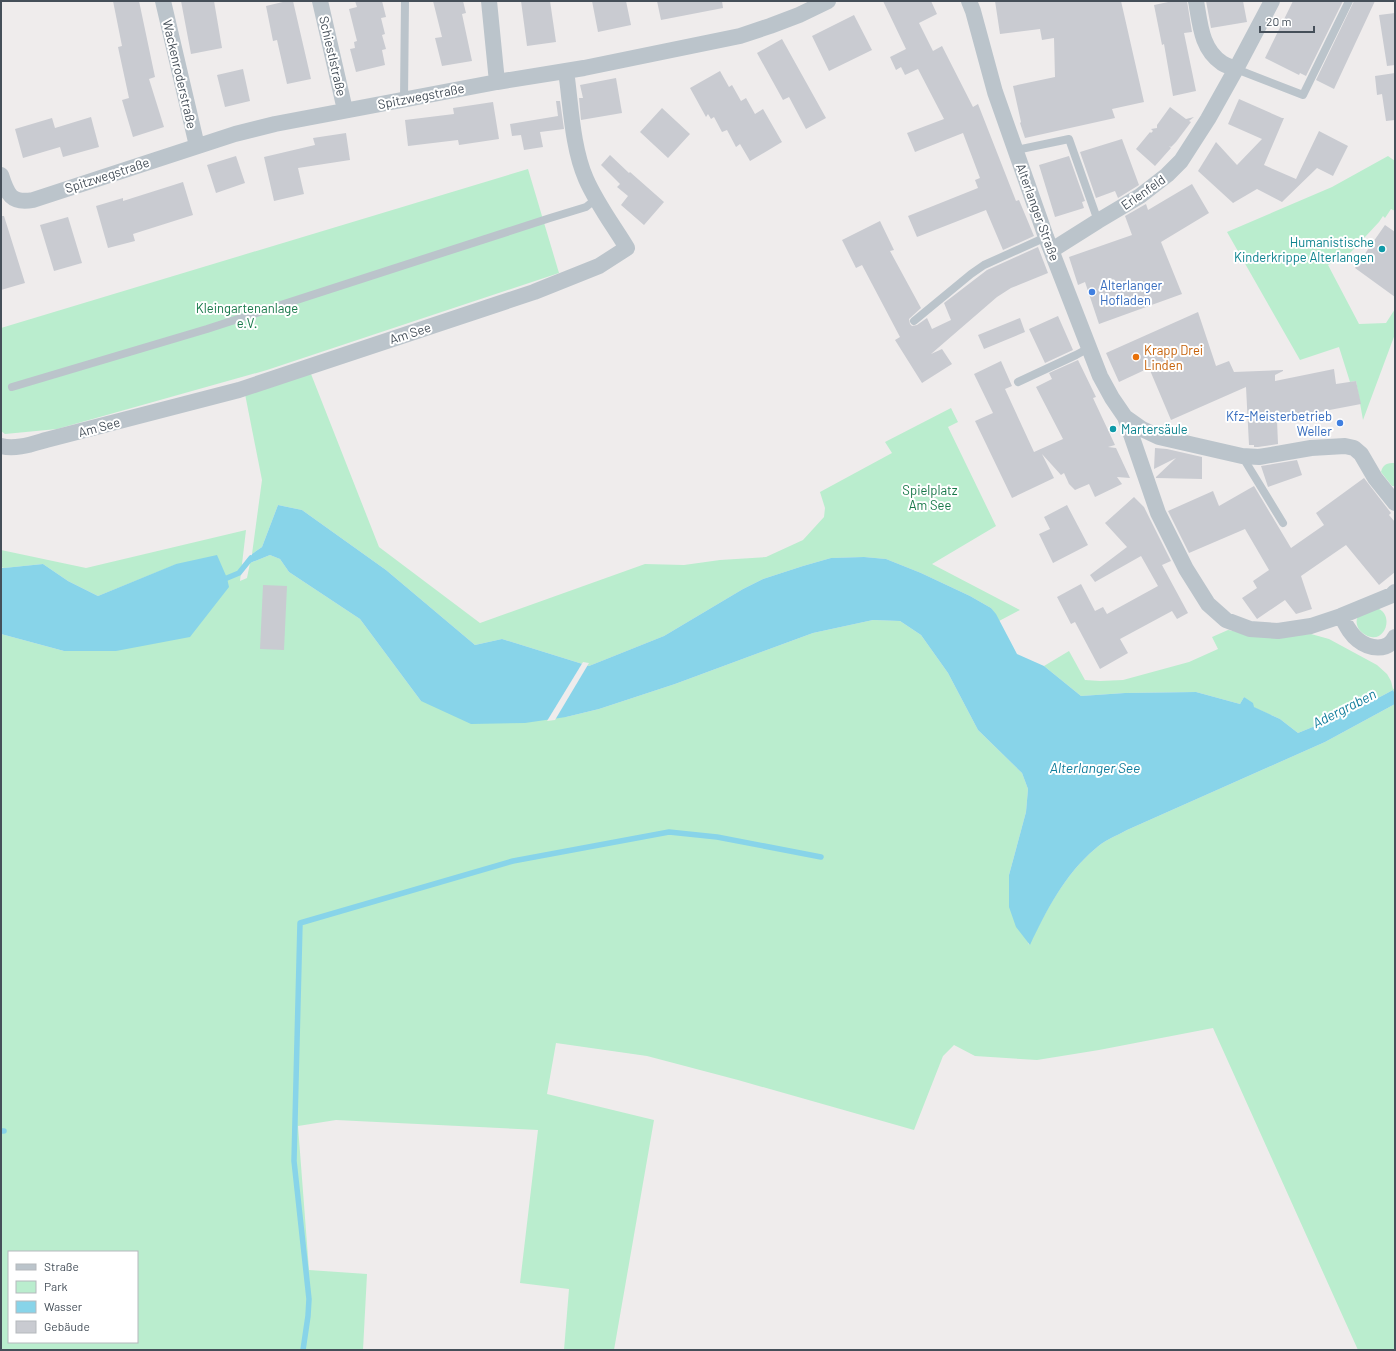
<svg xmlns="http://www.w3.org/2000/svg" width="1396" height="1351" font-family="Barlow,sans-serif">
<rect width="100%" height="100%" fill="#efecec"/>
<path fill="#baedce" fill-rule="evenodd" d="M 1388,156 L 1395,161 L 1395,211 L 1391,209 L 1385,218 L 1383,216 L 1379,222 L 1351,252 L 1328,265 L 1359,324 L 1386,323 L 1395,309 L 1395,334 L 1363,420 L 1356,381 L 1350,382 L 1339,347 L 1300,360 L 1227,232 L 1332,187 Z
M 528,169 L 559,273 L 267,370 L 57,429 L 5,434 L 1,431 L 1,328 Z
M 311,374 L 379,547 L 480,623 L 645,564 L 684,565 L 720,560 L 766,557 L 803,540 L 824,517 L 825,508 L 820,492 L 892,453 L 885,442 L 951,408 L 958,422 L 948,427 L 996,526 L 932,564 L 1020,610 L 999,621 L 991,608 L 970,596 L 921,573 L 886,559 L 864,557 L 831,558 L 803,566 L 763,579 L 743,589 L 664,636 L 589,666 L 502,639 L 475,645 L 386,570 L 302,510 L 278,505 L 262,547 L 252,554 L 262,480 L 245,394 Z
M 1395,463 L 1395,486 L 1392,486 L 1381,472 C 1383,464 1387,463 1395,463 Z
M 246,530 L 240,581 L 247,578 L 250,563 L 270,555 L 280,559 L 289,572 L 360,619 L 421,701 L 566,717 L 599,709 L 675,684 L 813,633 L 873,620 L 900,621 L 921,635 L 948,673 L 978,730 L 1022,773 L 1028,789 L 1026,812 L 1009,875 L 1029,945 C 1046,911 1065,874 1095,849 C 1103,841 1116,836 1127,830 L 1325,742 L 1395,704 L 1395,1350 L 1358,1350 L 1213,1028 L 1099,1050 L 1037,1060 L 975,1056 L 954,1045 L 943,1056 L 914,1130 L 738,1080 L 647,1056 L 556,1043 L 547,1094 L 654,1120 L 614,1350 L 564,1350 L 569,1289 L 520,1283 L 538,1130 L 336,1120 L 298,1126 L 309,1270 L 367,1274 L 363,1350 L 1,1350 L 1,634 L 64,651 L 177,564 L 98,596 L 68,581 L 43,564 L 4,568 L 1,567 L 1,550 L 86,568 ZM 9,1252 L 137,1252 L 137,1342 L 9,1342 Z
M 1376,608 C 1396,613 1385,648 1364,634 C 1357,630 1353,619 1361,613 C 1364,611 1371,610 1376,608 Z
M 1228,630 L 1263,637 L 1311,634 L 1329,639 L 1377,665 L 1387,674 L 1391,681 L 1393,689 L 1395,688 L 1395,694 L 1393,690 C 1362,707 1331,720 1298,733 L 1280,719 L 1253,707 L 1244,697 L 1240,704 L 1196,692 L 1125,693 L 1081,696 L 1044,666 L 1069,651 L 1085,680 L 1100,681 L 1123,680 L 1189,662 L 1218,649 L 1212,637 Z"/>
<path fill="#88d4e9" d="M 278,505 L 302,510 L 386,570 L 475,645 L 502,639 L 589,666 L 664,636 L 743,589 L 763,579 L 803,566 L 831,558 L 864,557 L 886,559 L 921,573 L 970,596 L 991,608 L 996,614 L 1017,654 L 1044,666 L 1081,696 L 1125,693 L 1196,692 L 1240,704 L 1244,697 L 1253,703 L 1254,707 L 1280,719 L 1298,733 C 1331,720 1362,707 1393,690 L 1395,694 L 1395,704 L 1325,742 L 1127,830 C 1116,836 1103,841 1095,849 C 1065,874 1046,911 1030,945 L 1016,927 L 1009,907 L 1009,875 L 1026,812 L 1028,789 L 1022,773 L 978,730 L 948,673 L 921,635 L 900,621 L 873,620 L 813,633 L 675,684 L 599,709 L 566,717 L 525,723 L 471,724 L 421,701 L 360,619 L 289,572 L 280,559 L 270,555 L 250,563 L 252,554 L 262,547 Z
M 217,555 L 227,578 L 229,587 L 190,637 L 116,651 L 64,651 L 1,634 L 1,568 L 4,568 L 43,564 L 68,581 L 98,596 L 176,564 Z"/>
<path fill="#efecec" d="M 583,662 L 589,663 L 555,720 L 547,721 Z"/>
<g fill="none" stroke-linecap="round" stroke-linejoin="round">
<path stroke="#88d4e9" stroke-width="5.5" d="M 227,578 L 239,573 L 251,558
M 1,1131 L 4,1131
M 303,1350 L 308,1316 L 309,1299 L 294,1161 L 300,923 L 513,861 L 669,832 L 717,837 L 821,857"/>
</g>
<path fill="#c9cbd1" d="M 113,1 L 139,1 L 155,77 L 149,79 L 164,127 L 133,137 L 122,100 L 129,98 L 118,47 L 122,46 Z
M 181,1 L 214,1 L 222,48 L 191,54 Z
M 287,1 L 293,1 L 311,79 L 287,84 L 277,40 L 273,41 L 266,6 Z
M 355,1 L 382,1 L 386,17 L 381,18 L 385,34 L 382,35 L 386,49 L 382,50 L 385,65 L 356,72 L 350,49 L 355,48 L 354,42 L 357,41 L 349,9 L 357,7 Z
M 433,1 L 463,1 L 466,13 L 462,14 L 472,61 L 442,66 L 435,38 L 442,37 Z
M 521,1 L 550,1 L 556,42 L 527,46 Z
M 592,1 L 626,1 L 631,25 L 598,32 Z
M 657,1 L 722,1 L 723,8 L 661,20 Z
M 883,1 L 931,1 L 937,14 L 919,23 L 933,51 L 942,46 L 973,107 L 978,104 L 1016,201 L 1019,200 L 1034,236 L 1003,250 L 986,210 L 917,237 L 908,216 L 978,188 L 975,180 L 980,178 L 963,133 L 915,152 L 907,133 L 944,119 L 918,69 L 905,75 L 901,67 L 896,70 L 890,57 L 906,49 Z
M 995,1 L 1121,1 L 1144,102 L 1112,109 L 1115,118 L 1025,138 L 1020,123 L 1021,122 L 1013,86 L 1055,77 L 1054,38 L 1042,40 L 1040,29 L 1000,34 Z
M 1173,1 L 1187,1 L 1192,32 L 1184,33 L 1196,91 L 1173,96 L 1164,44 L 1162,45 L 1154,5 Z
M 1206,1 L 1243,1 L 1247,22 L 1211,28 Z
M 1293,1 L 1343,1 L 1306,76 L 1300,73 L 1299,75 L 1265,58 Z
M 1354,1 L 1375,1 L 1334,89 L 1316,80 Z
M 1395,13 L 1395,65 L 1387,66 L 1379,15 Z
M 854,15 L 872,50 L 829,71 L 812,36 Z
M 782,39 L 826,118 L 806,129 L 789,97 L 783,100 L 757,53 Z
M 243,69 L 250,101 L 225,107 L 217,75 Z
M 720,71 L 729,87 L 732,85 L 741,101 L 746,98 L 755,114 L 763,109 L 782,142 L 750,161 L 740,144 L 736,147 L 727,130 L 722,132 L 714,117 L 711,119 L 708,114 L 706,117 L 690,88 Z
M 1395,73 L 1395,120 L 1386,121 L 1382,94 L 1377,95 L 1375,76 Z
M 616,78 L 622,113 L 581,120 L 579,98 L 583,98 L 580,85 Z
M 1239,99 L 1282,118 L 1284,118 L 1264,165 L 1296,179 L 1319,131 L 1348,146 L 1333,176 L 1317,168 L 1282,202 L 1257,189 L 1233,203 L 1198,171 L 1216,142 L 1237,165 L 1262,139 L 1228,124 Z
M 556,101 L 560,101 L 564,129 L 540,132 L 543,147 L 524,150 L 521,135 L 512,136 L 510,124 L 558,116 Z
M 493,102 L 499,139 L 459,145 L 458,140 L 408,146 L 405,120 L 454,114 L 453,108 Z
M 1170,107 L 1186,119 L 1194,117 L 1189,121 L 1191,122 L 1176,142 L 1171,147 L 1169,146 L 1171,148 L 1155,166 L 1136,149 L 1150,132 L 1151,133 L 1153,131 L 1151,129 L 1157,128 L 1157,125 Z
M 662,108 L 690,134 L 668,158 L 640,132 Z
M 91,117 L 99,147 L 63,157 L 60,147 L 23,158 L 15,129 L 52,118 L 55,128 Z
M 346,133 L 350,160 L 298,168 L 304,194 L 274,201 L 264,157 L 315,145 L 313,138 Z
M 1122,139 L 1139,185 L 1118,198 L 1115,191 L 1096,198 L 1080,152 Z
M 610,155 L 629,173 L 630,172 L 664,202 L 644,225 L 621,205 L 628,196 L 617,187 L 620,184 L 601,165 Z
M 236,156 L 245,183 L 216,193 L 207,165 Z
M 1069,156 L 1085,201 L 1082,202 L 1084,208 L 1055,217 L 1039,165 Z
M 183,182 L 193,215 L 133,234 L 135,241 L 108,248 L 96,206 L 123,198 L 123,201 Z
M 1192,184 L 1209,213 L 1161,242 L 1182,294 L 1099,324 L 1085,282 L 1078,285 L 1069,257 L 1132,235 L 1125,216 L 1146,204 L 1148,210 Z
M 1,216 L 4,216 L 25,283 L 1,290 Z
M 68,217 L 82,263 L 54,271 L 40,225 Z
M 880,221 L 894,250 L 890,251 L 921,308 L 909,319 L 910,324 L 912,326 L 917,325 L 927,318 L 932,329 L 951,320 L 944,303 L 987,270 L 1038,247 L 1048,273 L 1011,288 L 997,297 L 931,354 L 942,349 L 952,364 L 922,383 L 895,340 L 900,337 L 862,265 L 856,268 L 842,240 Z
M 1385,225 L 1395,232 L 1395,297 L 1355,268 Z
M 1198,312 L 1216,366 L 1229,361 L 1234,372 L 1283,370 L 1283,371 L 1275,375 L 1275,381 L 1334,369 L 1336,384 L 1356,381 L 1361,404 L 1277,420 L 1278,444 L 1258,447 L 1254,447 L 1254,445 L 1249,445 L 1246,387 L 1171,420 L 1149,368 L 1119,382 L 1106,353 Z
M 1058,316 L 1073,350 L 1045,363 L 1029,329 Z
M 1020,318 L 1025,332 L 984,349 L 978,335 Z
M 1078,360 L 1096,397 L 1093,398 L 1115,445 L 1108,447 L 1116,448 L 1130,478 L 1117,477 L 1122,484 L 1095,497 L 1089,484 L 1075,490 L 1069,484 L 1064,473 L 1061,475 L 1042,454 L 1054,478 L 1012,498 L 975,421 L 993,413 L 974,374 L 1001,361 L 1012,386 L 1005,389 L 1034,452 L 1063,439 L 1036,387 L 1052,379 L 1049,373 Z
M 1155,448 L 1167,449 L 1202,457 L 1202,479 L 1156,478 L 1156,477 L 1176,458 L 1154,469 Z
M 1297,460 L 1302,475 L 1268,487 L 1261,466 Z
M 1364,478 L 1391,513 L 1389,515 L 1395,522 L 1395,572 L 1379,585 L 1346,545 L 1301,576 L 1312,609 L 1296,614 L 1285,600 L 1257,619 L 1242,598 L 1257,588 L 1253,581 L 1269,570 L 1245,529 L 1189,553 L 1168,511 L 1213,491 L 1219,506 L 1254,486 L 1291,548 L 1324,525 L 1316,513 Z
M 1134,497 L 1144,507 L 1171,561 L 1162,565 L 1188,613 L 1177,619 L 1172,611 L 1120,639 L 1128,653 L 1100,669 L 1075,622 L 1071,624 L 1057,597 L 1081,584 L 1095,611 L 1103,607 L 1107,614 L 1158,586 L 1141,556 L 1095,582 L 1090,575 L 1127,547 L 1105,523 Z
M 1067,505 L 1088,545 L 1053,563 L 1039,534 L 1050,529 L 1044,517 Z
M 263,585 L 287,586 L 284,650 L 260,649 Z"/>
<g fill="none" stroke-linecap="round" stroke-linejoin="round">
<path stroke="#bbc4cb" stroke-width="8" d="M 1236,69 L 1303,95 L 1349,1
M 404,99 L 405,1
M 1016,150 L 1069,139 L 1098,221
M 914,321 L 971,274 L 984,265 L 1046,237
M 1018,382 L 1076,355 L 1089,348
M 12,387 L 207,329 L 550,218 L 586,207 L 596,199
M 1242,456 L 1283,523"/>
<path stroke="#bbc4cb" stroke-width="16" d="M 163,1 L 197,146
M 320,1 L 345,110
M 489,1 L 497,82
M 969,1 L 973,11 L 995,92 L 1046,237 L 1100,376 L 1112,398 L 1125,417 L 1142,429 L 1159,437 L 1242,456 L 1259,457 L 1311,448 L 1345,446 L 1354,448 L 1361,454 L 1375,478 L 1395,503
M 1196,1 C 1200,23 1201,49 1222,63 C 1226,66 1232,67 1236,69
M 1,175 C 7,194 11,204 33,200 L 235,134 L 275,124 L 497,82 L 584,68 L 740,36 L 770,26 L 799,15 L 828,1
M 1052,250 L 1098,221 L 1140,196 L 1167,175 L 1181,161 L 1208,119 L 1236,69 L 1272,1
M 1125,417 L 1158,513 L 1186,569 L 1208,604 L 1226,620 L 1250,629 L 1278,631 L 1311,626 L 1341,616 L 1392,595 L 1395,592
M 1,446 C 15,450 32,444 46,440 L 239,390 L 534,292 L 599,266 L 627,248 C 613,225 597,204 586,179 C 572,147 571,105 566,71
M 1341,616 C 1346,625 1350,634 1358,640 C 1369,649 1388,652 1395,637"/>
</g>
<g fill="#0f9aa8" stroke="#fff" stroke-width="1.5">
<circle cx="1382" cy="249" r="4"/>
<circle cx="1113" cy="429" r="4"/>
</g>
<g fill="#3f7fe0" stroke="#fff" stroke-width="1.5">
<circle cx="1092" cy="292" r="4"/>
<circle cx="1340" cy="423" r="4"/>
</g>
<circle fill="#e8710a" stroke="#fff" stroke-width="1.5" cx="1136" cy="357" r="4"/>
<g text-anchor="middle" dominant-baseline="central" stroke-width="4" stroke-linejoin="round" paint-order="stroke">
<g font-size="13" fill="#454f59" stroke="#fff">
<text transform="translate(333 56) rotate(77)">Schiestlstraße</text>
<text transform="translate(180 74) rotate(77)">Wackenroderstraße</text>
<text transform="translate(421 96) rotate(-11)">Spitzwegstraße</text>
<text transform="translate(107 175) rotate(-18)">Spitzwegstraße</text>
<text transform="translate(1143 192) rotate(-35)">Erlenfeld</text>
<text transform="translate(1038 212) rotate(70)">Alterlanger Straße</text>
<text transform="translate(410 333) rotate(-18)">Am See</text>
<text transform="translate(99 427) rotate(-15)">Am See</text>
</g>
<g font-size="13" fill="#0d838f" stroke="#fff" text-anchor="end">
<text x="1374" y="242">Humanistische<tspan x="1374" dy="15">Kinderkrippe Alterlangen</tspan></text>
<text x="1121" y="429" text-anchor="start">Martersäule</text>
</g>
<g font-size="13" fill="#366cbe" stroke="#fff" text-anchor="start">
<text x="1100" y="285">Alterlanger<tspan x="1100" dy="15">Hofladen</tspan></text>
<text x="1332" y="416" text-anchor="end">Kfz-Meisterbetrieb<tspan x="1332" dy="15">Weller</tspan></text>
</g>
<g font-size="13" fill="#187849" stroke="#fff">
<text x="247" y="308">Kleingartenanlage<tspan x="247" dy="15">e.V.</tspan></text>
<text x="930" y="490">Spielplatz<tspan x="930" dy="15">Am See</tspan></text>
</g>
<g font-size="13" fill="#c56008" stroke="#fff" text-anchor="start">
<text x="1144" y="350">Krapp Drei<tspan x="1144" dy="15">Linden</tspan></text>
</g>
<g font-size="14" font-style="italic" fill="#0f7c9b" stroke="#fff">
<text transform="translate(1344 708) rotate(-27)">Adergraben</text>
<text x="1095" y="767">Alterlanger See</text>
</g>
</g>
<rect width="1396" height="1351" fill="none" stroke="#454f59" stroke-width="4"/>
<rect x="8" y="1251" width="130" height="92" fill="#ffffff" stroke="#b5b9bd"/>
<rect x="16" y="1264" width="20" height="6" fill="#bbc4cb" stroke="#b5b9bd"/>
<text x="44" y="1271" font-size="12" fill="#454f59">Straße</text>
<rect x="16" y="1281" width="20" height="12" fill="#baedce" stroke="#b5b9bd"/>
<text x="44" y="1291" font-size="12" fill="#454f59">Park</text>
<rect x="16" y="1301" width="20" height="12" fill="#88d4e9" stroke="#b5b9bd"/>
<text x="44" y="1311" font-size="12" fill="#454f59">Wasser</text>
<rect x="16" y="1321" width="20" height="12" fill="#c9cbd1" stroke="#b5b9bd"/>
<text x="44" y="1331" font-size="12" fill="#454f59">Gebäude</text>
<path d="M1260 26v6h54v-6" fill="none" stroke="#454f59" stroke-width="2"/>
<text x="1266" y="26" font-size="12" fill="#454f59" stroke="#ffffff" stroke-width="3" paint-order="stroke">20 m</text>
</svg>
